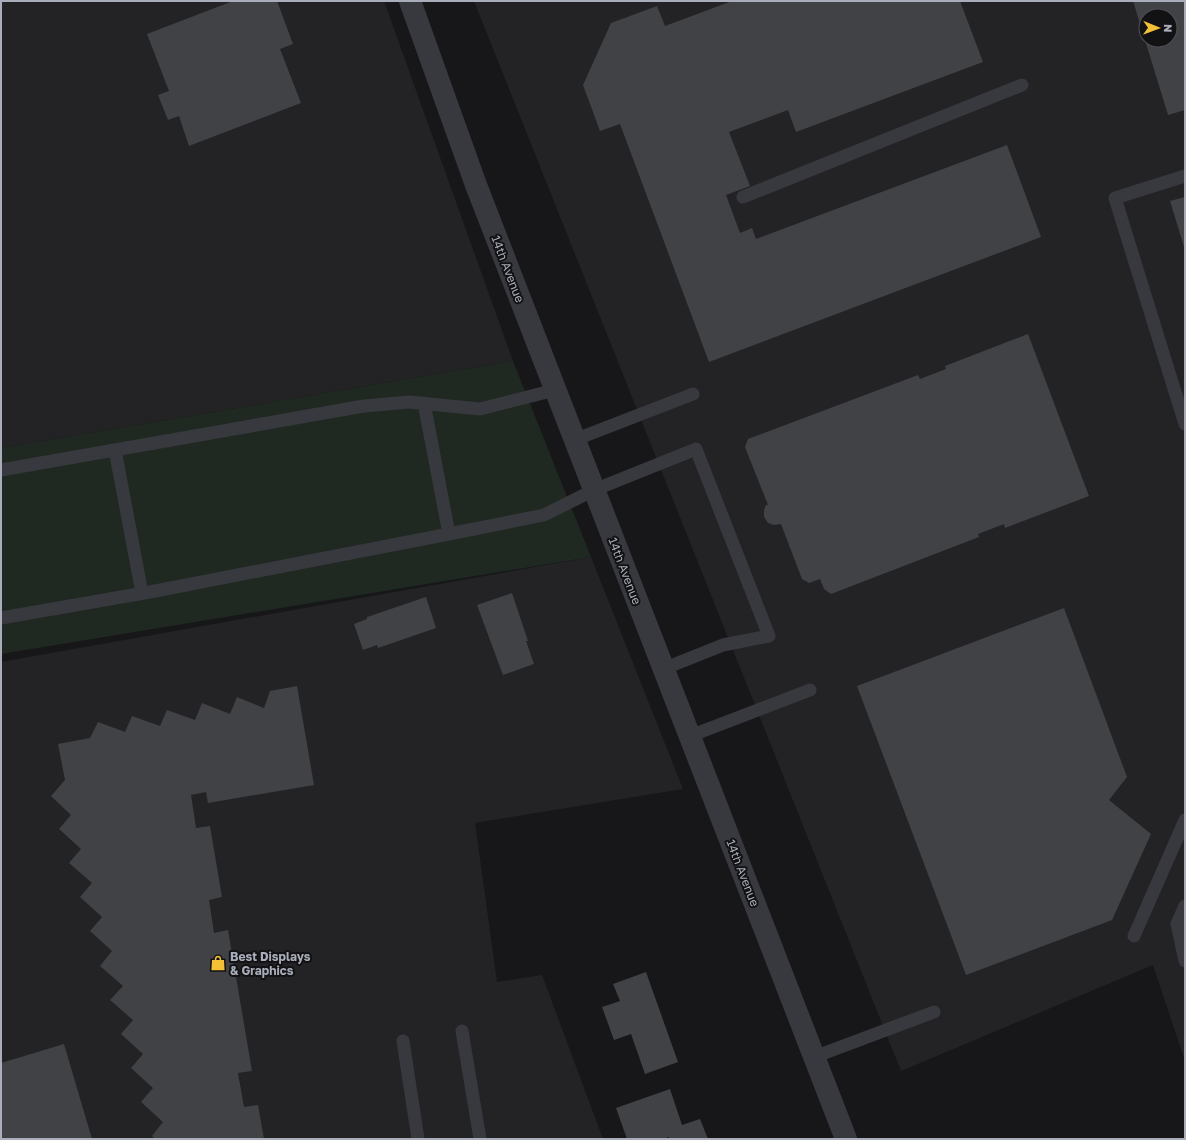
<svg xmlns="http://www.w3.org/2000/svg" width="1186" height="1140" font-family="'Golos Text',sans-serif">
<rect width="100%" height="100%" fill="#171719"/>
<path fill="#232326" fill-rule="evenodd" d="M 1,1 L 384,1 L 513,361 L 1,448 Z
M 474,1 L 1185,1 L 1185,1061 L 1153,965 L 901,1071 ZM 1146,16 L 1170,16 L 1170,40 L 1146,40 Z
M 591,557 L 683,789 L 475,823 L 497,982 L 542,975 L 603,1139 L 1,1139 L 1,662 Z"/>
<path fill="#1f2821" d="M 513,361 L 591,557 L 1,654 L 1,448 Z"/>
<path fill="#414246" fill-rule="evenodd" d="M 233,1 L 277,1 L 293,44 L 280,49 L 301,103 L 189,146 L 179,116 L 168,120 L 158,95 L 169,91 L 147,34 Z
M 732,1 L 960,1 L 983,62 L 796,132 L 788,110 L 729,132 L 750,186 L 726,195 L 740,233 L 752,228 L 756,239 L 1007,145 L 1041,237 L 709,362 L 620,124 L 600,131 L 583,85 L 611,23 L 657,6 L 665,26 Z
M 1133,1 L 1185,1 L 1185,110 L 1168,115 ZM 1146,16 L 1170,16 L 1170,40 L 1146,40 Z
M 1185,197 L 1185,250 L 1170,201 Z
M 1028,334 L 1089,496 L 1005,528 L 1004,524 L 978,534 L 979,537 L 831,594 L 824,589 L 820,579 L 809,583 L 802,579 L 781,524 L 774,525 L 768,523 L 764,517 L 764,510 L 766,505 L 768,505 L 745,447 L 748,439 L 918,375 L 920,379 L 946,369 L 945,366 Z
M 512,593 L 528,641 L 526,641 L 534,664 L 503,675 L 477,605 Z
M 426,597 L 436,628 L 378,648 L 377,645 L 363,650 L 354,624 L 367,619 L 367,617 Z
M 1064,608 L 1127,777 L 1109,800 L 1151,834 L 1112,920 L 966,975 L 857,686 Z
M 297,686 L 314,785 L 208,803 L 206,792 L 191,795 L 196,828 L 210,826 L 222,897 L 209,900 L 214,933 L 228,930 L 252,1071 L 238,1073 L 244,1107 L 258,1105 L 264,1139 L 155,1139 L 152,1136 L 163,1122 L 141,1102 L 153,1088 L 131,1068 L 143,1054 L 121,1034 L 133,1020 L 110,1000 L 123,986 L 100,966 L 112,951 L 90,931 L 102,917 L 80,897 L 92,883 L 69,863 L 81,849 L 59,829 L 71,815 L 51,796 L 65,780 L 58,744 L 90,738 L 98,722 L 125,732 L 132,716 L 160,726 L 167,710 L 195,720 L 202,703 L 230,714 L 237,697 L 264,708 L 270,691 Z
M 646,972 L 678,1062 L 645,1074 L 631,1034 L 614,1040 L 602,1007 L 620,1001 L 613,984 Z
M 64,1044 L 92,1139 L 1,1139 L 1,1063 Z
M 670,1089 L 682,1125 L 700,1119 L 708,1139 L 669,1139 L 669,1137 L 663,1139 L 627,1139 L 616,1108 Z"/>
<g fill="none" stroke-linecap="round" stroke-linejoin="round">
<path stroke="#38393e" stroke-width="13" d="M 1185,176 L 1115,198 L 1185,424
M 743,197 L 1022,85
M 424,403 L 449,534
M 574,440 L 693,394
M 115,450 L 142,593
M 1,470 L 364,406 L 409,402 L 480,409 L 555,390
M 1,618 L 150,592 L 449,534 L 544,515 L 594,490 L 696,449 L 769,636 L 723,645 L 663,669
M 690,736 L 810,690
M 1185,906 L 1177,924 L 1185,961
M 1134,936 L 1185,820
M 462,1031 L 480,1139
M 403,1041 L 418,1139
M 814,1057 L 934,1012"/>
<path stroke="#38393e" stroke-width="22" d="M 410,1 L 476,185 L 846,1139"/>
</g>
<defs>
<g id="shop-bare" transform="scale(1.2)"><path d="M-5-2.5h2.3a2.7 3.5 0 0 1 5.4 0H5L5.5 6h-11ZM-1.5-2.5h3a1.5 2.3 0 0 0-3 0Z" fill="#f4c035" stroke="#121214" stroke-width="2.5" paint-order="stroke"/></g>
</defs>
<g fill-rule="evenodd">
<use href="#shop-bare" x="218" y="963"/>
</g>
<g text-anchor="middle" dominant-baseline="central" stroke-width="4" stroke-linejoin="round" paint-order="stroke">
<g font-size="12" fill="#a9adb9" stroke="#121214">
<text transform="translate(508 269) rotate(69)">14th Avenue</text>
<text transform="translate(625 571) rotate(69)">14th Avenue</text>
<text transform="translate(743 873) rotate(69)">14th Avenue</text>
</g>
<g font-size="12" font-weight="bold" fill="#a9adb9" stroke="#121214" text-anchor="start">
<text x="230" y="956">Best Displays<tspan x="230" dy="14">&amp; Graphics</tspan></text>
</g>
</g>
<rect width="1186" height="1140" fill="none" stroke="#a9adb9" stroke-width="4"/>
<g transform="translate(1158 28) rotate(91)"><circle r="19" fill="#121214" stroke="#4e5056"/>
<path d="M0-3L7 15L0 10L-7 15Z" fill="#f4c035"/>
<text y="-6" font-size="11" font-weight="bold" text-anchor="middle" fill="#a9adb9">N</text>
</g>
</svg>
